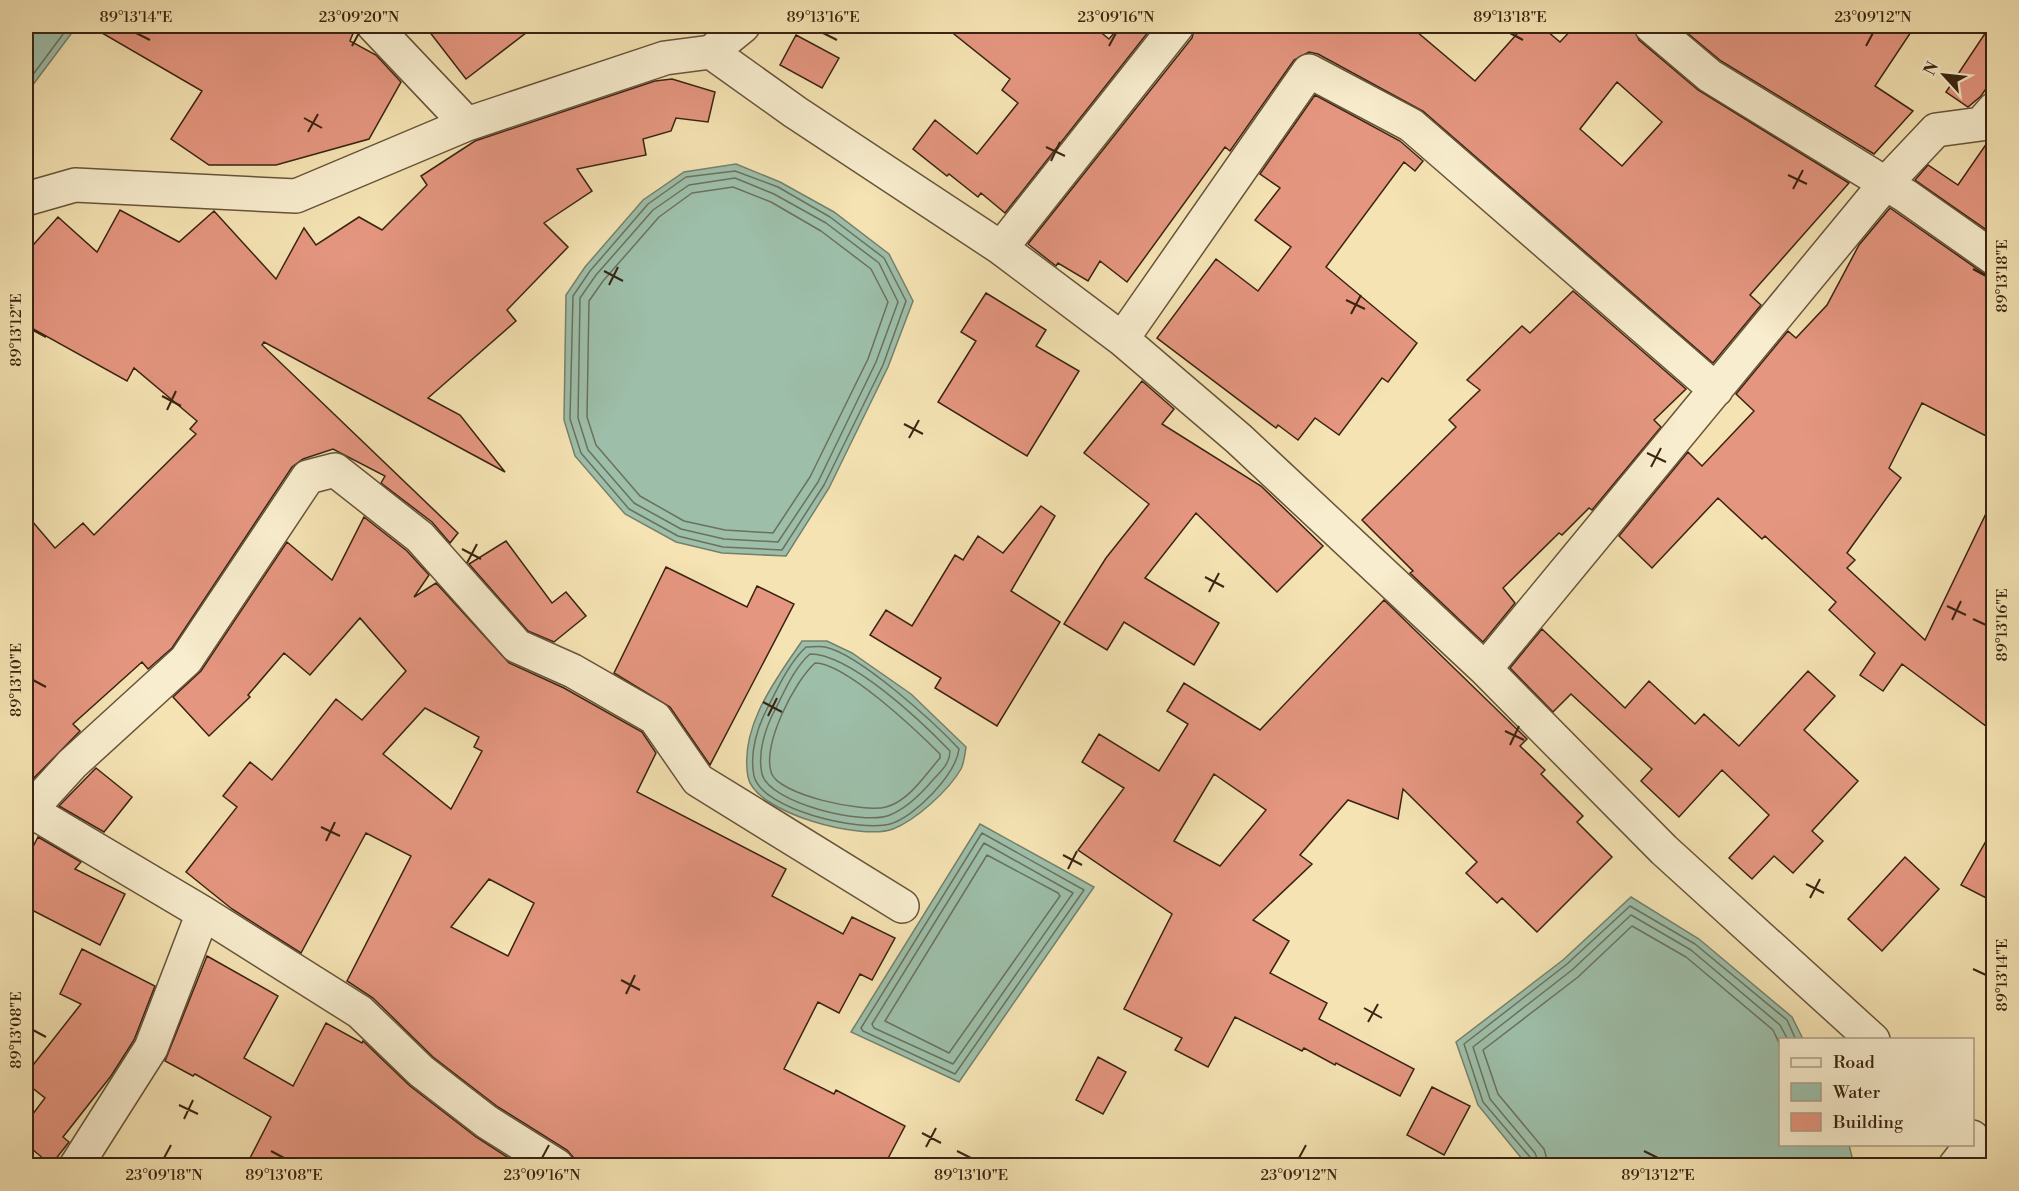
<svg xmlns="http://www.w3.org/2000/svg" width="2019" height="1191" font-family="'Libre Bodoni',serif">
<rect width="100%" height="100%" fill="#f5e3b3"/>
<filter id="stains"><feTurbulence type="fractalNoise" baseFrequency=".00333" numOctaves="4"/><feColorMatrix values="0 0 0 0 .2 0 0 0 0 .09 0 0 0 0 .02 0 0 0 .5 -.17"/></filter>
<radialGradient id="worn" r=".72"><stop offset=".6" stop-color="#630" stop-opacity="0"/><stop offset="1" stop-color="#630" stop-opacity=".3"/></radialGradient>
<path fill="#9dbea9" stroke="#75806c" stroke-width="1.5" d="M 26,26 L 77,26 L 26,94 Z
M 736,164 L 780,182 L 834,212 L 889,254 L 913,301 L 888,367 L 829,488 L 786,556 L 722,553 L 676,542 L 625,514 L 575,456 L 564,420 L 566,295 L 585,267 L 643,200 L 684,172 Z
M 802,641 L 827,641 L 852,653 L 911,694 L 966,747 C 965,754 964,763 961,769 C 949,790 916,820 893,829 C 862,841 755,813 748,777 C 739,727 776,679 802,641 Z
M 980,824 L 1094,887 L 959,1082 L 851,1032 Z
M 1631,897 L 1699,939 L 1792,1017 L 1803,1039 L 1780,1040 L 1780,1144 L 1849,1145 L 1854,1165 L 1527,1165 L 1478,1105 L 1456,1042 L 1563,960 Z"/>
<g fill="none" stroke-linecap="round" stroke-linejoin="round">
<path stroke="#6b715d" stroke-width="1.5" d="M 26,84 L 69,26
M 735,171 L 778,187 L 830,217 L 884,258 L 906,301 L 883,365 L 824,485 L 782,550 L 723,547 L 678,536 L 629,509 L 581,453 L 570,419 L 573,296 L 590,271 L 648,204 L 686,177 Z
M 735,178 L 774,194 L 826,223 L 879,263 L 898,302 L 876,362 L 818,482 L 778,542 L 724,539 L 681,529 L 634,503 L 588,450 L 578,418 L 580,298 L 596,275 L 653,210 L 689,185 Z
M 733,187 L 771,202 L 821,231 L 871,269 L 888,302 L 868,359 L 810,477 L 773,533 L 725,530 L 684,521 L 640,496 L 596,445 L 587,417 L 589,301 L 603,281 L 659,217 L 692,193 Z
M 806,647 C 812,647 819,646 825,647 C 859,654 934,722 959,749 C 956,774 915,817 890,824 C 860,832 762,810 754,776 C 749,752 758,725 769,705 C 779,685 790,662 806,647 Z
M 810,654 C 851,654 922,722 950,751 C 950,764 940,772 932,781 C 920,795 907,808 890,815 C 864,826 769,803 762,774 C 757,752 766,726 776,708 C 785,690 795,667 810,654 Z
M 815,663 C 846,663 918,732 940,754 L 940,758 C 925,775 909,801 886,807 C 864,813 777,795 771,772 C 763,743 794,682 815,663 Z
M 982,833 L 1084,890 L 955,1074 L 863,1031 L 861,1028 Z
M 984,843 L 1073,893 L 953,1064 L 874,1028 L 872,1024 Z
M 987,855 L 1058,893 L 1060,896 L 949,1053 L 885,1021 Z
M 1532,1166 L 1530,1157 L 1483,1102 L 1464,1044 L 1567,964 L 1630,906 L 1695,944 L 1787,1020 L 1796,1040
M 1540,1166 L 1535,1153 L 1490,1099 L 1473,1047 L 1572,970 L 1631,915 L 1691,950 L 1780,1025 L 1788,1040
M 1549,1166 L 1544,1149 L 1498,1094 L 1483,1050 L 1578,977 L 1632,926 L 1686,957 L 1773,1030 L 1780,1045"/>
</g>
<path fill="#e59680" stroke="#392411" stroke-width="1.5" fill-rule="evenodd" d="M 90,26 L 356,26 L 350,41 L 376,55 L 401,82 L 369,139 L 276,165 L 209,165 L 171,139 L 202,91 Z
M 425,26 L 535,26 L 466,79 Z
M 944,26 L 1093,26 L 1109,39 L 1120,26 L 1153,26 L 1005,213 L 981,193 L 978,197 L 949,174 L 947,176 L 913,149 L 935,120 L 977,154 L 1018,103 L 1002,90 L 1010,79 Z
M 1195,26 L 1410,26 L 1475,81 L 1524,26 L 1541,26 L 1560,42 L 1575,26 L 1633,26 L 1639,40 L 1698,90 L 1849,183 L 1750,295 L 1761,305 L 1713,363 L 1423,111 L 1318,54 L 1309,52 L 1294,60 L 1230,151 L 1225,147 L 1127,282 L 1100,261 L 1088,281 L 1058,263 L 1056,266 L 1028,244 L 1192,38 ZM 1617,82 L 1662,122 L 1622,166 L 1580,129 Z
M 1679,26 L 1915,26 L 1875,86 L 1913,111 L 1874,154 L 1721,61 Z
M 1990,26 L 1994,26 L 1994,77 L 1981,96 L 1968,107 L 1946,92 Z
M 796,35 L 839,58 L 822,88 L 780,65 Z
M 672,79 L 715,92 L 708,122 L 676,118 L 671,131 L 643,139 L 646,155 L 577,169 L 592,191 L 544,223 L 568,247 L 507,310 L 516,321 L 428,398 L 460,415 L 505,472 L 264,342 L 262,345 L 458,533 L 450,543 L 432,522 L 381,483 L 385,476 L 333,449 L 303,459 L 292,467 L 172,648 L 148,669 L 142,662 L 73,724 L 80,731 L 28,784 L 26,781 L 26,514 L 55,548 L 83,523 L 94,535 L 196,434 L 190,429 L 197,421 L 134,368 L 127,381 L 35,330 L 26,322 L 26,253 L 58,217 L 97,252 L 120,210 L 179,242 L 214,211 L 276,279 L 304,228 L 316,245 L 359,217 L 382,230 L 427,185 L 421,176 L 475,141 L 655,81 Z
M 1315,95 L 1400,141 L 1423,161 L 1415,171 L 1404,162 L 1326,267 L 1417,343 L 1388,382 L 1382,378 L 1339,435 L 1315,418 L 1298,440 L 1278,425 L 1276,428 L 1157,338 L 1216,259 L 1258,291 L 1291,247 L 1255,220 L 1280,188 L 1260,174 Z
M 1994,137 L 1994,235 L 1915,180 L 1928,165 L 1958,185 L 1989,140 Z
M 1890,208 L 1983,273 L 1994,277 L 1994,440 L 1922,403 L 1889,468 L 1901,478 L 1847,553 L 1855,560 L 1847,568 L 1925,640 L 1994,497 L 1994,732 L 1902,664 L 1883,691 L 1860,675 L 1875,653 L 1829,610 L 1836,602 L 1765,536 L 1762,539 L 1718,498 L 1652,568 L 1619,536 L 1688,452 L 1702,466 L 1754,411 L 1736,394 L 1788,331 L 1796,338 L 1827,305 L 1859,245 Z
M 1573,291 L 1686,389 L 1654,420 L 1661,427 L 1592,510 L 1589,508 L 1562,535 L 1559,533 L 1503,588 L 1515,603 L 1483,642 L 1410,573 L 1413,571 L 1362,520 L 1456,427 L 1449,420 L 1480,390 L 1467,380 L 1522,326 L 1530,333 Z
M 986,293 L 1046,330 L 1036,346 L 1079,371 L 1027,456 L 938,402 L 976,341 L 961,332 Z
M 1142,381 L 1174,409 L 1162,424 L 1261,486 L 1323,546 L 1277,592 L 1196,513 L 1145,578 L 1219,623 L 1194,665 L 1124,622 L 1107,650 L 1064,624 L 1106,558 L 1149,504 L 1084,453 Z
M 1041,506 L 1055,516 L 1011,591 L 1060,622 L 997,726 L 935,688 L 941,678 L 870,635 L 886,610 L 912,626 L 955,555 L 963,560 L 978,536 L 1003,553 Z
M 364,517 L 407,551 L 429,575 L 414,597 L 436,583 L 509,663 L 564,688 L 642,732 L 656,753 L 637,792 L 786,869 L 772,896 L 843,934 L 852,917 L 895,938 L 872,980 L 860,974 L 839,1013 L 818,1002 L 784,1069 L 834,1094 L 836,1090 L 905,1126 L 884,1166 L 576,1166 L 573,1157 L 567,1150 L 498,1107 L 433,1057 L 373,998 L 347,981 L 411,856 L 366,833 L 301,953 L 232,909 L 186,872 L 237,807 L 223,796 L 250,762 L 272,780 L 336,699 L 362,720 L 406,671 L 360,618 L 310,675 L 284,653 L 248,695 L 250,697 L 209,736 L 173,697 L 201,671 L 287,542 L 332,580 ZM 425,708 L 479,737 L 474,747 L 482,751 L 451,809 L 383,754 ZM 489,879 L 534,903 L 508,956 L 451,927 Z
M 506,541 L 552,603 L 566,592 L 586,616 L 554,642 L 528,631 L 469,564 Z
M 666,567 L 747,607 L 757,586 L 794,604 L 710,765 L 670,707 L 614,673 Z
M 1384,600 L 1527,739 L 1520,746 L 1545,770 L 1541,774 L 1583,816 L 1577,822 L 1612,857 L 1537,932 L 1502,898 L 1497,903 L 1466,873 L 1477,862 L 1403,789 L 1398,819 L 1348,800 L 1300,855 L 1312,864 L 1253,920 L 1289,941 L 1270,973 L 1327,1003 L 1319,1019 L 1414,1069 L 1400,1096 L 1336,1063 L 1335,1065 L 1304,1048 L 1302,1051 L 1235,1017 L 1208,1067 L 1175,1050 L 1182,1038 L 1124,1009 L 1172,914 L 1078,850 L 1124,788 L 1082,762 L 1099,734 L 1159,771 L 1188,724 L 1167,711 L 1184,683 L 1260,730 ZM 1214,774 L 1266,810 L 1220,866 L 1174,841 Z
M 1542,629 L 1625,708 L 1649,681 L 1695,724 L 1704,714 L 1739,746 L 1808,671 L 1835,696 L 1804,730 L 1858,781 L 1812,831 L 1823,841 L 1793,873 L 1774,856 L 1752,879 L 1729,858 L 1769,815 L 1722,770 L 1679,817 L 1641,781 L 1652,769 L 1571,694 L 1553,712 L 1510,668 Z
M 96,768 L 132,797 L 104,832 L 59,806 Z
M 1994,827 L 1994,902 L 1961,885 Z
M 38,837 L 81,862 L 75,869 L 125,894 L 100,945 L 26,907 L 26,860 Z
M 1905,857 L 1939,889 L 1882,951 L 1848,919 Z
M 82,949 L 155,986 L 134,1040 L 111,1076 L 63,1137 L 69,1142 L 51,1165 L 26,1144 L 26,1123 L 45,1098 L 26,1083 L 26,1074 L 81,1004 L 60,994 Z
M 207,956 L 278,996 L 244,1058 L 293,1086 L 326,1023 L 362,1043 L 363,1041 L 410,1086 L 476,1137 L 521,1166 L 246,1166 L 271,1117 L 195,1074 L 193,1076 L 165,1061 Z
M 1098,1057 L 1126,1072 L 1103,1114 L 1076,1100 Z
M 1432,1087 L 1470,1106 L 1444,1155 L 1407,1135 Z"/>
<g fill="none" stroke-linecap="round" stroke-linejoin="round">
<g stroke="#68543a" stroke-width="36">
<path id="street" d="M 374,26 L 467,124
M 1651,26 L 1710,76 L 1906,196 L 1994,258
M 711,52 L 795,112 L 1001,248 L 1122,339 L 1239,439 L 1485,669 L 1664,850 L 1873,1040
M 26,199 L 75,185 L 296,196 L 467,124 L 665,58 L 711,52 L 743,26
M 1001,248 L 1177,26
M 1122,339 L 1309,71 L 1411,125 L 1716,390
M 1485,669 L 1885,184 L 1936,130 L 1981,124 L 1994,109
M 26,808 L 203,913 L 360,1012 L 421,1071 L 487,1122 L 557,1166
M 30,810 L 72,764 L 186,660 L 308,477 L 335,470 L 420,537 L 517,646 L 573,671 L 655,718 L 698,780 L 902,906
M 1972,1137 L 1994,1160
M 76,1166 L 151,1048 L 203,913
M 1955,1166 L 1972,1144"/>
</g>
<use href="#street" stroke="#f8edce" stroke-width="33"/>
</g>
<path fill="none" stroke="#392411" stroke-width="2" d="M 136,33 L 150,40M 823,33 L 837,40M 1510,33 L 1523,40M 352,46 L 359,33M 1109,46 L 1116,33M 1866,46 L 1873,33M 304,118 L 322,128M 308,132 L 318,114M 1046,147 L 1065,156M 1051,161 L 1060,142M 1788,175 L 1807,184M 1793,189 L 1803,170M 1973,269 L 1986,276M 604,271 L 623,281M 609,285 L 618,267M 1346,300 L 1365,309M 1351,314 L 1361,295M 33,330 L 46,337M 162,396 L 181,406M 167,410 L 176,391M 904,424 L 923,434M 909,438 L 919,420M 1647,453 L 1666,462M 1651,467 L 1661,448M 462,549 L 481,559M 467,563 L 477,544M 1205,577 L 1224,587M 1209,592 L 1219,573M 1947,606 L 1966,615M 1973,619 L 1986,625M 1952,620 L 1961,601M 33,680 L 46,687M 763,702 L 782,712M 768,716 L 777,698M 1505,731 L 1524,740M 1510,745 L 1519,726M 321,827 L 340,836M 326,841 L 335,822M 1063,855 L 1082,865M 1068,869 L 1077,851M 1806,884 L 1824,893M 1810,898 L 1820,879M 1973,969 L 1986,975M 621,980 L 640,990M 626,994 L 635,975M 1364,1008 L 1382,1018M 1368,1022 L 1378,1004M 33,1030 L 46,1037M 179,1105 L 198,1114M 184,1119 L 193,1100M 922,1133 L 941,1143M 926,1147 L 936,1128M 271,1151 L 284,1158M 957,1151 L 971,1158M 1644,1151 L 1658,1158M 164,1158 L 171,1145M 542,1158 L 549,1145M 1299,1158 L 1306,1145"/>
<rect width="2019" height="1191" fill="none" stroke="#f5e3b3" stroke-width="66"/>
<rect x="1779" y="1038" width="195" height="108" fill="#f8edce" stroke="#ac9d82" stroke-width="1.5"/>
<rect x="1791" y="1058" width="30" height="9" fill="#f8edce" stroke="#ac9d82" stroke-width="1.5"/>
<text x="1833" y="1068" font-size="18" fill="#392411">Road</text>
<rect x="1791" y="1083" width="30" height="18" fill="#9dbea9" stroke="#ac9d82" stroke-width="1.5"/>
<text x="1833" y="1098" font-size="18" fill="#392411">Water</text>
<rect x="1791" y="1113" width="30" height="18" fill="#e59680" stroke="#ac9d82" stroke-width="1.5"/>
<text x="1833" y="1128" font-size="18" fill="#392411">Building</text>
<g transform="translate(1944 75) rotate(297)" stroke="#f8edce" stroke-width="4.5" paint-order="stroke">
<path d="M0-4.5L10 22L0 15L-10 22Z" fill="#392411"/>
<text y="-9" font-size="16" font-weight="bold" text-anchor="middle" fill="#392411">N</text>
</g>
<rect x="33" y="33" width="1953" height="1125" fill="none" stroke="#392411" stroke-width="2"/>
<g font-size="15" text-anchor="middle" fill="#392411">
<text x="136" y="22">89°13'14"E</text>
<text x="359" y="22">23°09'20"N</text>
<text x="823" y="22">89°13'16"E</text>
<text x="1116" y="22">23°09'16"N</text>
<text x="1510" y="22">89°13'18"E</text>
<text x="1873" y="22">23°09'12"N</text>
<text transform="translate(2002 276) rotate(-90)" y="5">89°13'18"E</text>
<text transform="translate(16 330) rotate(-90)" y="5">89°13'12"E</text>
<text transform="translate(2002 625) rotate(-90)" y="5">89°13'16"E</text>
<text transform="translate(16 680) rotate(-90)" y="5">89°13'10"E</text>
<text transform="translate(2002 975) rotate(-90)" y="5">89°13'14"E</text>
<text transform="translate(16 1030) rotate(-90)" y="5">89°13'08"E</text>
<text x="164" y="1180">23°09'18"N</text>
<text x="284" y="1180">89°13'08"E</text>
<text x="542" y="1180">23°09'16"N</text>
<text x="971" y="1180">89°13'10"E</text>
<text x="1299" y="1180">23°09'12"N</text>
<text x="1658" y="1180">89°13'12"E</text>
</g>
<rect width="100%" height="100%" filter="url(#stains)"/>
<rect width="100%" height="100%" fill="url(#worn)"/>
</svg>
